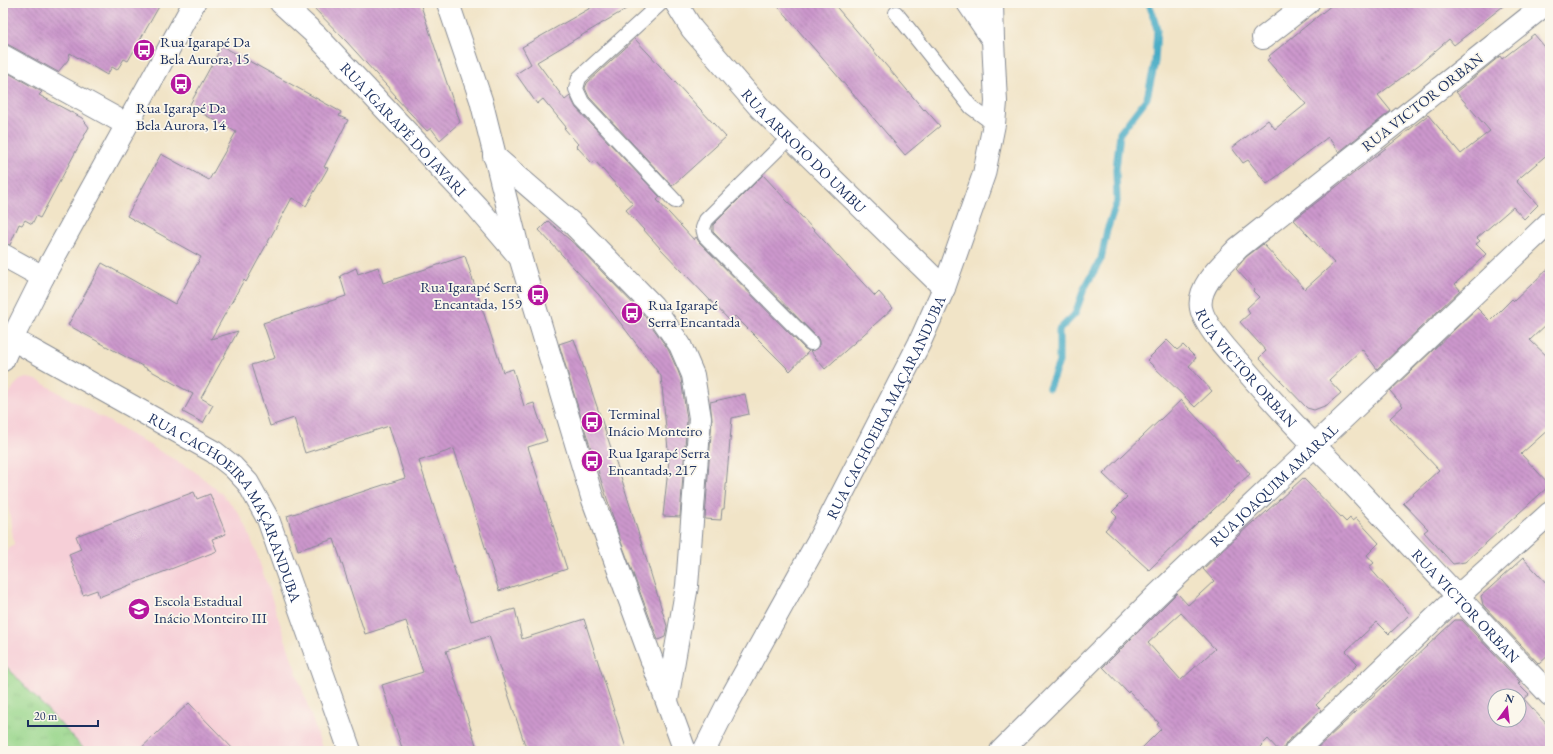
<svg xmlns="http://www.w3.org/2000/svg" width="1553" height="754" font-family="'EB Garamond',serif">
<defs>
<pattern id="grass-tufts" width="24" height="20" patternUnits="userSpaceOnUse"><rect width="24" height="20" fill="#98d68b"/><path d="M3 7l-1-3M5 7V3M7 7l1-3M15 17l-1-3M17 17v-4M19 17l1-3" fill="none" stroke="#82b87a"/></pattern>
<pattern id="building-back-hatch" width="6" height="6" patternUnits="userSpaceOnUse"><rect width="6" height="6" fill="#cc97cc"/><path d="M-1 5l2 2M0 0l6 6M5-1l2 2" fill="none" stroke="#a57ca9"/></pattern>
</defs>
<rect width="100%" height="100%" fill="#fbf7ec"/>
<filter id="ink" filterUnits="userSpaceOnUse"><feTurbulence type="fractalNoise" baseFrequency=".025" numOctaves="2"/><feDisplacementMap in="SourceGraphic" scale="8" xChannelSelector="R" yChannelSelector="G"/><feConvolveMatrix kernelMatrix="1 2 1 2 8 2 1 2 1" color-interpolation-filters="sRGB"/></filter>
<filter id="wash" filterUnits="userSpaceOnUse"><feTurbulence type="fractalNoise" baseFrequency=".012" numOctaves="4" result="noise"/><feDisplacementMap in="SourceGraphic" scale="16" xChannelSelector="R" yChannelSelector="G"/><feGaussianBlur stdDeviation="0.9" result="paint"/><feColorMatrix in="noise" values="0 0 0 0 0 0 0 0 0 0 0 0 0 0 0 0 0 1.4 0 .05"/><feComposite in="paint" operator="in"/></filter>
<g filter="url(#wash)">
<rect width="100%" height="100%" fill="#f1e4c7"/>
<path fill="#f6cfd7" d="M 26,378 L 33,379 L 39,381 L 194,471 L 221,493 L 238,512 L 246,526 L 257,555 L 323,751 L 86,751 L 3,663 L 3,555 L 14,544 L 3,471 L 3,404 L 14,386 L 20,380 Z"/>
<path fill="url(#grass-tufts)" stroke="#5a8274" d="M 3,663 L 86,751 L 3,751 Z"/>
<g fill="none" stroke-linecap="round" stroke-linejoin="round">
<path stroke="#45aac5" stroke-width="7" d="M 1049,388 L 1059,362 L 1059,330 L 1075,314 L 1084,289 L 1101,259 L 1107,230 L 1117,202 L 1116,169 L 1120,133 L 1147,98 L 1155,62 L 1157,29 L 1149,3"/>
</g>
<g id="blocks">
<path fill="url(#building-back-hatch)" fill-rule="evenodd" d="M 3,3 L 161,3 L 128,61 L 124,59 L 117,70 L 112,67 L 107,75 L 70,53 L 68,60 L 58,72 L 9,45 L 3,44 Z
M 309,3 L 420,3 L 460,122 L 440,140 L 431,128 L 427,131 L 395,97 L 396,96 L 346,41 Z
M 599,3 L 636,3 L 537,62 L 565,100 L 570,96 L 576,108 L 660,197 L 657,200 L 694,240 L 696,237 L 699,242 L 805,349 L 809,351 L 790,371 L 735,316 L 730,321 L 660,248 L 626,210 L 633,204 L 595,161 L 592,163 L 576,146 L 578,144 L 564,128 L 566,127 L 543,99 L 537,104 L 516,74 L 531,64 L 522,47 Z
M 775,3 L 833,3 L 924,110 L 925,109 L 940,126 L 905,155 Z
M 1338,3 L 1507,3 L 1454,45 L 1449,39 L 1420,64 L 1378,95 L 1391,111 L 1339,152 L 1328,137 L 1267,184 L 1248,160 L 1243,163 L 1232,148 L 1268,120 L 1275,129 L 1306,104 L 1267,60 L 1270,58 L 1269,56 L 1333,4 L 1335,6 Z
M 1534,34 L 1550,53 L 1550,152 L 1516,181 L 1538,205 L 1524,219 L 1513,207 L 1477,238 L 1480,241 L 1476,244 L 1486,254 L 1455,284 L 1460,290 L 1377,369 L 1362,349 L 1329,380 L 1341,393 L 1327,405 L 1314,410 L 1307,408 L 1259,358 L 1266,351 L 1240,322 L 1250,313 L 1247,308 L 1259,297 L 1253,291 L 1254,289 L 1236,269 L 1246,257 L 1263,244 L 1305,289 L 1334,263 L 1294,220 L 1428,115 L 1461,154 L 1490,131 L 1456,92 L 1500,56 L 1502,59 Z
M 635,39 L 726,137 L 672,186 L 589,97 L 585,88 L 587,83 Z
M 222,46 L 341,112 L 339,116 L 348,120 L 324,167 L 328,168 L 306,206 L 292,198 L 246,282 L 244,280 L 211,339 L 238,331 L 201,398 L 213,405 L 203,423 L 183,412 L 193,394 L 68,325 L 102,263 L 175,304 L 201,257 L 127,216 L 161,154 L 209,180 L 236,132 L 189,106 Z
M 3,70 L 42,92 L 39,95 L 82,118 L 89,127 L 40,218 L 36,216 L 32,224 L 25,220 L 22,225 L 19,224 L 10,245 L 3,243 Z
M 763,175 L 875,296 L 879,292 L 893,308 L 825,369 L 810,351 L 817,349 L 819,346 L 819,341 L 817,337 L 713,232 L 713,225 Z
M 548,221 L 578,247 L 643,314 L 668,349 L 678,371 L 681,379 L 687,419 L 680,517 L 663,516 L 669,460 L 661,376 L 599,295 L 539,230 Z
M 465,256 L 503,372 L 513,369 L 524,406 L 534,403 L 540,421 L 547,441 L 528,447 L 567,569 L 499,591 L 454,449 L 419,461 L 471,621 L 515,609 L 522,639 L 584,619 L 627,751 L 527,751 L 489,636 L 446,651 L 478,751 L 403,751 L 382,685 L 423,672 L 406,621 L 365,634 L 334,539 L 298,550 L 287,516 L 405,478 L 389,426 L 305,453 L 294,418 L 270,426 L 251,365 L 275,358 L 263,323 L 346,296 L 340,276 L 356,268 L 358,274 L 378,267 L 383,283 Z
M 1550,267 L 1550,321 L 1530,340 L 1550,359 L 1550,428 L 1521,454 L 1550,485 L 1465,562 L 1453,564 L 1424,532 L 1428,529 L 1403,503 L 1439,470 L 1390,418 L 1403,406 L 1390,391 L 1477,308 L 1490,321 L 1512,299 L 1514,301 Z
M 574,339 L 622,480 L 667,626 L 665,637 L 658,640 L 620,539 L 583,424 L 559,344 Z
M 1167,340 L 1177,350 L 1183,345 L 1196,358 L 1189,366 L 1212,391 L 1195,407 L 1147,360 Z
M 745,394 L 749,414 L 732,418 L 724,509 L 722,509 L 721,520 L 705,519 L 712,419 L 710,402 Z
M 1181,400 L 1237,462 L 1238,460 L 1250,474 L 1233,489 L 1234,490 L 1226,498 L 1200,522 L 1199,521 L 1149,570 L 1105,530 L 1117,517 L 1112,512 L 1127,497 L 1103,474 Z
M 1303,478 L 1346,522 L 1350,518 L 1352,521 L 1356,518 L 1379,543 L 1367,555 L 1374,563 L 1369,567 L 1410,614 L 1389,634 L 1377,622 L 1346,651 L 1358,664 L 1316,705 L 1321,710 L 1287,742 L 1284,747 L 1284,751 L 1279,751 L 1268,739 L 1256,751 L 1139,751 L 1161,729 L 1157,724 L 1159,723 L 1129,691 L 1128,693 L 1103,667 L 1177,593 L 1188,605 L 1214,581 L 1203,569 L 1254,521 L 1255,522 ZM 1181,613 L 1215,649 L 1181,680 L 1148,643 Z
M 194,492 L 197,499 L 210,494 L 226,534 L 212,539 L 217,551 L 99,597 L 97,590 L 83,595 L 69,554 L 81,549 L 76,536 Z
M 1523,558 L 1550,587 L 1550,654 L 1539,664 L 1483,605 L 1481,596 Z
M 1455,620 L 1462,620 L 1520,682 L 1518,684 L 1529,695 L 1524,699 L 1550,728 L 1550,751 L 1314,751 ZM 1495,696 L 1519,696 L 1519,720 L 1495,720 Z
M 189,703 L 235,751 L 138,751 Z"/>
</g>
</g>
<g filter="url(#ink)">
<use href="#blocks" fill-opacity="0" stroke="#868a92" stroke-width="1"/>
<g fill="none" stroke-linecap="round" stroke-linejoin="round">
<g stroke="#868a92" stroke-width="16">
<path id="lane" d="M 661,3 L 579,78 L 576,89 L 582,102 L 675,201
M 896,13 L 971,107 L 994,124
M 790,137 L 706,220 L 703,228 L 705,236 L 811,343"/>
</g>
<g stroke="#868a92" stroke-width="24">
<g id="street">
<path id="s1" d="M 281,3 L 316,35 L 477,207 L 517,254"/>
<path d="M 448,3 L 481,100 L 521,260 L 593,500 L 685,751"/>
<path id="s2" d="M 676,3 L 692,29 L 761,109 L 944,288"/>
<path d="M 992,3 L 993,40"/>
<path id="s3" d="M 1547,3 L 1238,248 C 1224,263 1197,285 1201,308 C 1204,325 1229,352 1241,365 C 1274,403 1308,440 1343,474 L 1550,695"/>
<path d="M 1263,38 L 1308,3"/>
<path d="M 3,56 L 126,124"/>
<path d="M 494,156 L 575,226 L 653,306 L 680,345 L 693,375 L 700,418 L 687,586 L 667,700"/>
<path d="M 3,255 L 43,277"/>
<path id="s4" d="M 12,339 L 214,452 L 233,467 L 248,483 L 268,519 L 350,751"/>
<path d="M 3,360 L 12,339 L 43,277 L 194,3"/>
<path id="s5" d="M 704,751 L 727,705 L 819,539 L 919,344 L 944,288 L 984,174 L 994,124 L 996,102 L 993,40 L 968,3"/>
<path id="s6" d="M 1001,751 L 1157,595 L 1550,222"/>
<path d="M 1296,751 L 1458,596 L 1550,513"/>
</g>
</g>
<use href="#lane" stroke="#fff" stroke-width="14"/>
<use href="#street" stroke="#fff" stroke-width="22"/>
</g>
</g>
<defs>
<g id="bus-disc" transform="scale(1.15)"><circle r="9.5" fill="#b5179e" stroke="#fbf7ec"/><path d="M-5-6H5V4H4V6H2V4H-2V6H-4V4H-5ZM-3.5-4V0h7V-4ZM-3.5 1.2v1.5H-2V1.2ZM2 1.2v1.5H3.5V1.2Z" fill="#fff"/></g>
<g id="school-disc" transform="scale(1.15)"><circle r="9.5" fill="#b5179e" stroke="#fbf7ec"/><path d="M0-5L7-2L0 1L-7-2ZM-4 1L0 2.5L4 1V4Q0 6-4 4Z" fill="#fff"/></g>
</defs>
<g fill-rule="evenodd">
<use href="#bus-disc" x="144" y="50"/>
<use href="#bus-disc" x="181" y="84"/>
<use href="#bus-disc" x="538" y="295"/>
<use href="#bus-disc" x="632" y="313"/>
<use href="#bus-disc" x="592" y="422"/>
<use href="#bus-disc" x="592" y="461"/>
<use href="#school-disc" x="139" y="609"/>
</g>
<g text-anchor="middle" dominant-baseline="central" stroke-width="3.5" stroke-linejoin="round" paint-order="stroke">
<g font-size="15" fill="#1b2f5e" stroke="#fbf7ec" text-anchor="start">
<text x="160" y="41">Rua Igarapé Da<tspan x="160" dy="17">Bela Aurora, 15</tspan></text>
<text x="181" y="107" text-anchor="middle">Rua Igarapé Da<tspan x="181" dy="17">Bela Aurora, 14</tspan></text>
<text x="522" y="286" text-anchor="end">Rua Igarapé Serra<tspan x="522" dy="17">Encantada, 159</tspan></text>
<text x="648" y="304">Rua Igarapé<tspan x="648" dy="17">Serra Encantada</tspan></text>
<text x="608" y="413">Terminal<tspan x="608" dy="17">Inácio Monteiro</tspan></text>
<text x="608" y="452">Rua Igarapé Serra<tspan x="608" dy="17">Encantada, 217</tspan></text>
<text x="154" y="600">Escola Estadual<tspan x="154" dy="17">Inácio Monteiro III</tspan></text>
</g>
<g font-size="15" fill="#1b2f5e" stroke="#fbf7ec">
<text transform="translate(1422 102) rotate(-38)">RUA VICTOR ORBAN</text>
<text stroke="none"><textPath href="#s1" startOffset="176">RUA IGARAPÉ DO JAVARI</textPath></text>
<text stroke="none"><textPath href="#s2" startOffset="196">RUA ARROIO DO UMBU</textPath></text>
<text stroke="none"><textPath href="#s3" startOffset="543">RUA VICTOR ORBAN</textPath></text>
<text stroke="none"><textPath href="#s5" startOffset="389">RUA CACHOEIRA MAÇARANDUBA</textPath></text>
<text stroke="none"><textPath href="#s6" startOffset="381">RUA JOAQUIM AMARAL</textPath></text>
<text stroke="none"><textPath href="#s4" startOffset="282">RUA CACHOEIRA MAÇARANDUBA</textPath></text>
<text stroke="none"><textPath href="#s3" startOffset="867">RUA VICTOR ORBAN</textPath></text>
</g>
</g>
<rect width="1553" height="754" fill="none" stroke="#fbf7ec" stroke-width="16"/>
<g transform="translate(1507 708) rotate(15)"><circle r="19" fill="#fbf7ec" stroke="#a1a7b3"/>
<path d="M0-3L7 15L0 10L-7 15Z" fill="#b5179e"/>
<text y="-6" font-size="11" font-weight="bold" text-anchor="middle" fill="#1b2f5e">N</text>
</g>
<path d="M28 720v6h70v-6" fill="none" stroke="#1b2f5e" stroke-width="2"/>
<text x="34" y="720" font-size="12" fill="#1b2f5e" stroke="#fbf7ec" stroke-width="3" paint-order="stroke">20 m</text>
</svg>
